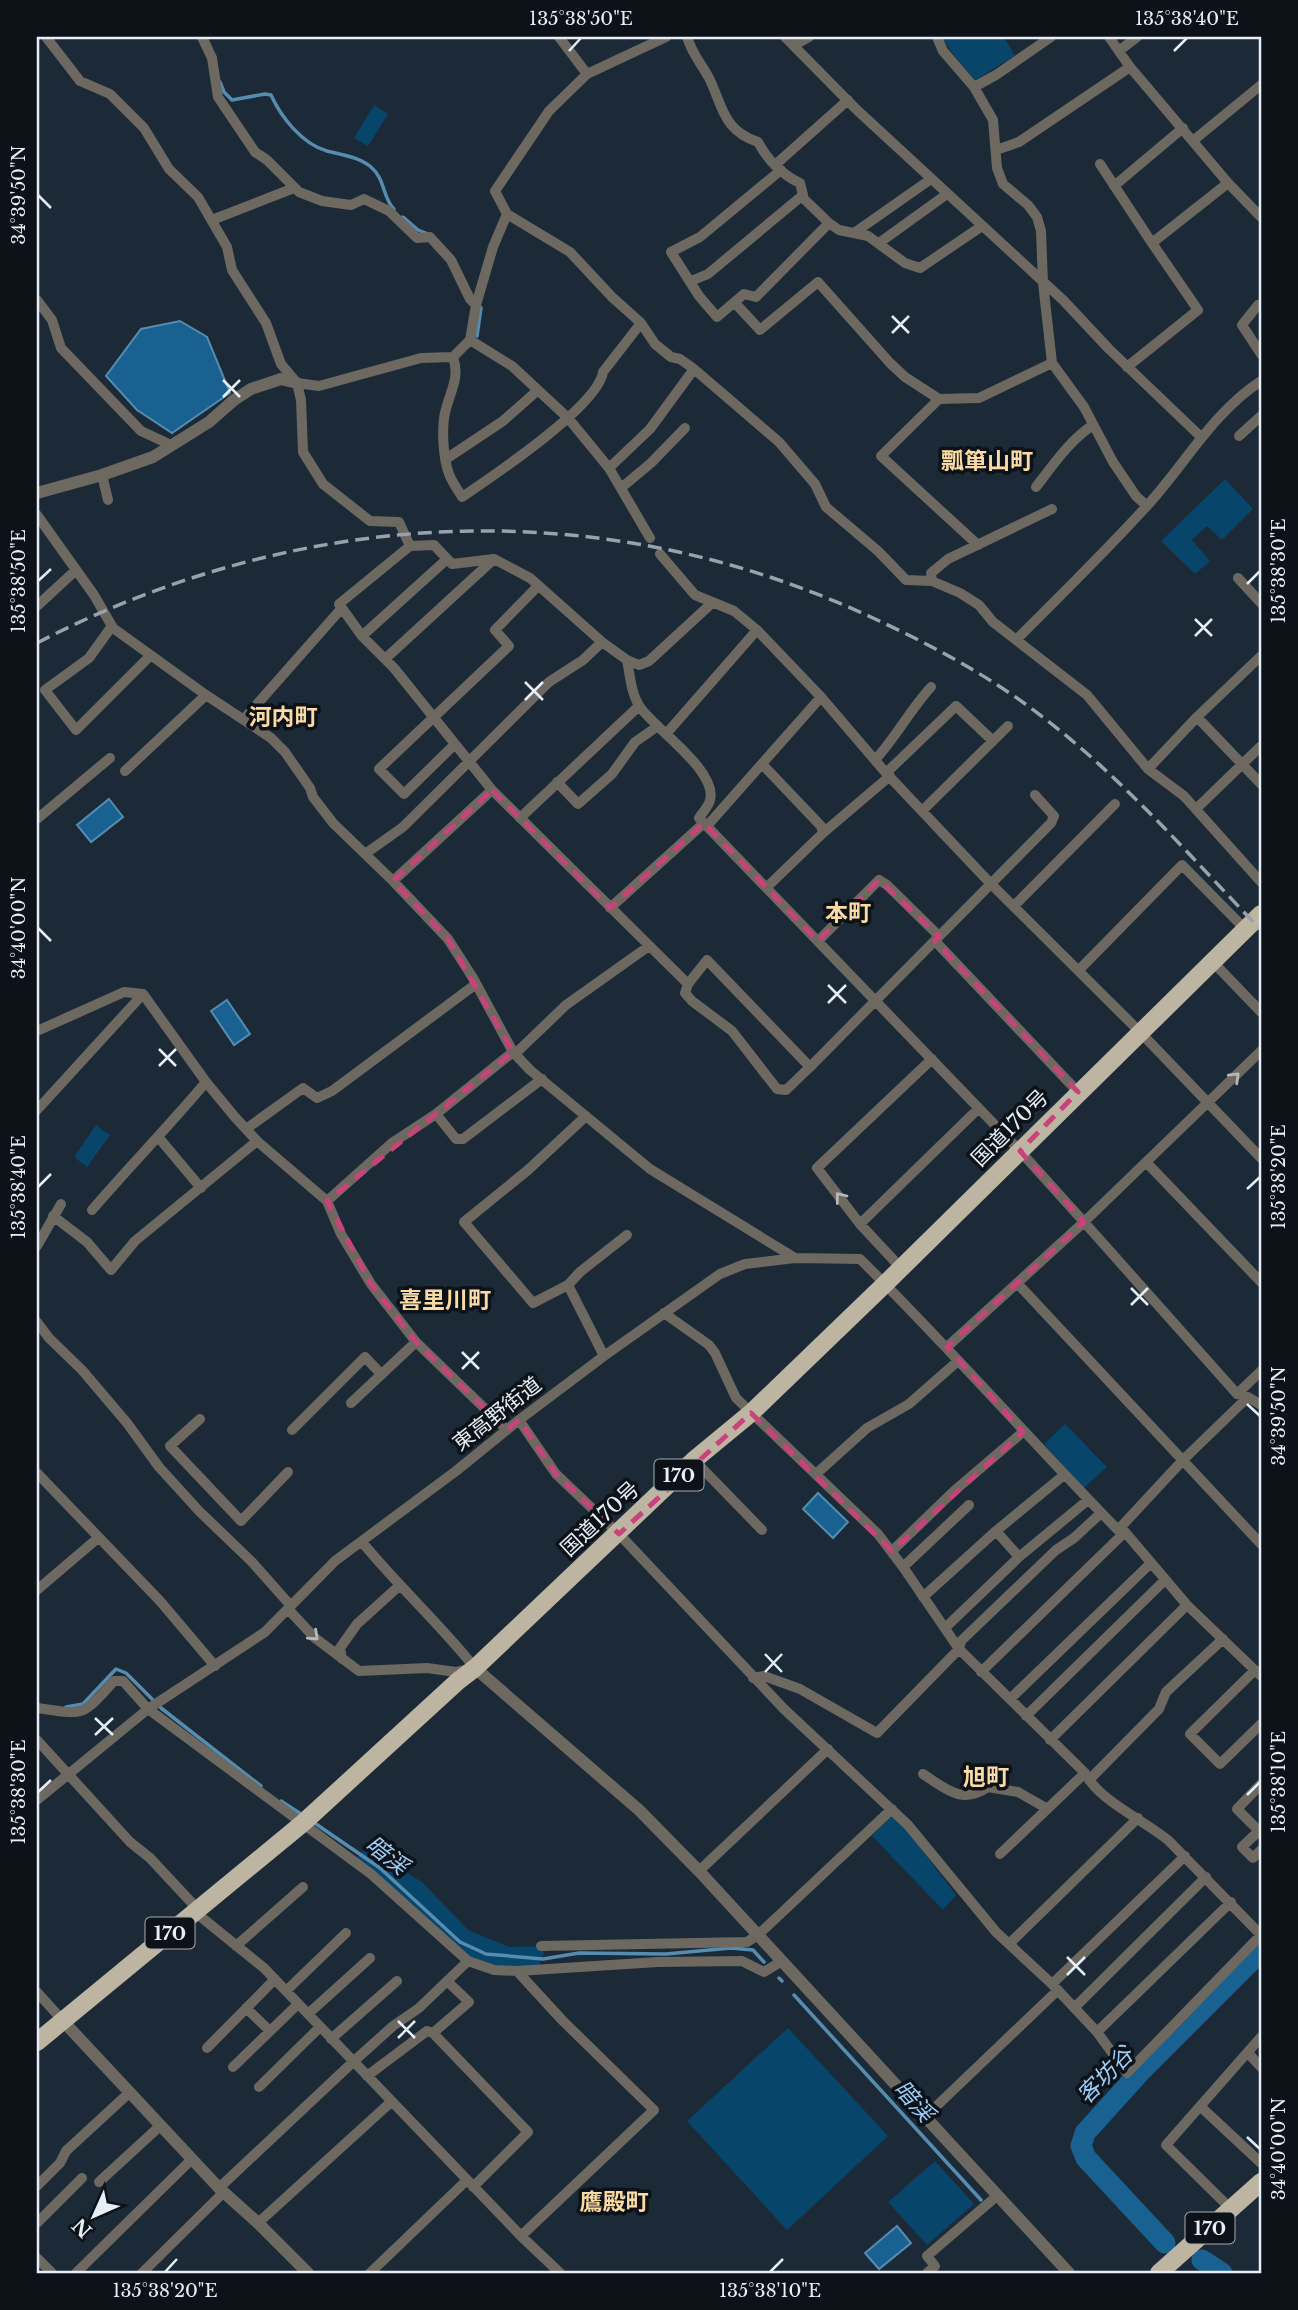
<svg xmlns="http://www.w3.org/2000/svg" width="1298" height="2310" font-family="'Libre Baskerville','Noto Sans JP',serif">
<rect width="100%" height="100%" fill="#1b2a36"/>
<path fill="#08456b" d="M 941,37 L 1004,37 L 1015,56 L 975,80 L 956,58 Z
M 374,105 L 388,114 L 368,146 L 354,138 Z
M 1225,479 L 1253,509 L 1222,540 L 1207,526 L 1192,540 L 1210,561 L 1195,574 L 1161,541 Z
M 96,1125 L 110,1135 L 87,1167 L 74,1157 Z
M 1065,1424 L 1107,1467 L 1084,1488 L 1044,1444 Z
M 897,1817 L 956,1895 L 943,1910 L 872,1836 L 890,1818 Z
M 371,1841 L 388,1860 L 423,1883 L 468,1930 L 509,1947 L 547,1946 L 537,1970 L 517,1971 L 468,1961 L 354,1861 Z
M 788,2028 L 888,2136 L 787,2230 L 687,2121 Z
M 935,2161 L 974,2204 L 927,2245 L 888,2202 Z"/>
<path fill="#186191" stroke="#568cb0" stroke-width="2" d="M 180,321 L 207,337 L 230,393 L 172,433 L 137,410 L 106,376 L 141,329 Z
M 109,799 L 123,817 L 91,842 L 77,825 Z
M 227,1000 L 250,1034 L 234,1045 L 211,1011 Z
M 818,1493 L 848,1522 L 833,1538 L 803,1509 Z
M 897,2226 L 911,2243 L 879,2269 L 865,2253 Z"/>
<g fill="none" stroke-linecap="round" stroke-linejoin="round">
<path stroke="#568cb0" stroke-width="3.5" d="M 220,82 L 224,92 L 232,100 L 265,94 L 271,95 C 281,117 302,144 327,151 C 342,155 360,157 372,168 C 385,179 383,199 394,209
M 403,217 L 418,230 L 428,234
M 477,336 L 481,308 L 478,304
M 66,1707 L 83,1704 L 116,1669 L 126,1673 L 161,1708 L 261,1786
M 281,1801 L 304,1816
M 313,1822 L 380,1868 L 460,1942 L 486,1954 L 543,1959 L 579,1953 L 666,1954 L 731,1948 L 753,1950 L 764,1962
M 779,1978 L 782,1981
M 794,1995 L 981,2200"/>
<path stroke="#186191" stroke-width="21" d="M 1165,2243 L 1086,2158 L 1081,2146 L 1085,2133 L 1141,2071 L 1261,1951
M 1202,2260 L 1222,2273"/>
<path stroke="#6d6860" stroke-width="10" d="M 46,37 L 80,81 L 110,94 L 144,128 L 169,169 L 198,197 L 227,247 L 232,270 L 266,323 L 281,364 L 297,383 L 301,400 L 303,452 L 323,484 L 370,521 L 399,522 L 410,546 L 434,545 L 452,564 L 494,559 L 530,578 L 602,642 L 627,660
M 202,37 L 212,58 L 218,97 L 255,152 L 267,160 L 299,192 L 322,201 L 351,205 L 364,199 L 389,211 L 417,238 L 430,237 L 451,260 L 470,299 L 476,305
M 559,37 L 587,74
M 666,37 L 587,74 L 549,111 L 495,191 L 507,214 L 570,252 L 612,297 L 641,323 L 655,344 L 671,357 L 680,359 L 694,369 L 779,442 L 815,484 L 826,507 L 878,551 L 906,580 L 932,581 L 960,593 L 979,605 L 993,622 L 1087,695 L 1148,769 L 1184,796 L 1261,882
M 687,37 C 693,56 702,64 710,80 C 723,108 724,131 758,142 C 767,159 782,175 800,183 L 803,195 L 708,274 L 691,281
M 785,37 L 857,110 L 1063,300 L 1109,349 L 1201,437
M 937,37 L 943,51 L 974,87 L 993,120 L 997,168 L 1003,184 L 1028,205 L 1037,217 L 1041,231 L 1043,283 L 1052,363 L 1084,407 L 1113,462 L 1136,496 L 1147,506
M 1109,37 L 1130,67 L 1228,183 L 1261,217
M 795,45 L 809,37
M 1120,50 L 1137,37
M 974,87 L 996,75 L 1051,37
M 1194,140 L 1261,85
M 996,150 L 1019,142 L 1130,67
M 1100,164 L 1152,243
M 775,165 L 848,100
M 781,170 L 700,237 L 671,252 L 699,296 L 717,317 L 744,294 L 756,297 L 829,223
M 1114,186 L 1183,128
M 803,198 L 829,223 L 839,230 L 868,236 L 905,263 L 920,268 L 982,226
M 212,220 L 294,188
M 854,233 L 931,179
M 879,243 L 947,194
M 37,300 L 52,320 L 61,348 L 141,431 L 171,445
M 735,303 L 760,330 L 818,282 L 890,363 L 905,377 L 939,399 L 979,398 L 1052,363
M 1258,305 L 1242,325 L 1261,354
M 470,340 L 512,366 L 568,418 L 609,468 L 650,538
M 453,357 C 460,378 451,389 446,409 C 441,425 443,458 449,474 C 452,482 458,490 462,497 C 493,476 598,406 603,372 L 641,323
M 1127,367 L 1198,310 L 1152,243 L 1228,183
M 297,383 L 319,386 L 421,358 L 453,357 L 470,340 L 476,305 L 493,247 L 507,214
M 939,399 L 881,456 L 978,545
M 1239,436 L 1261,416
M 446,459 L 503,421 L 538,390
M 609,468 L 650,429 L 694,369
M 102,475 L 108,500
M 1036,487 C 1053,465 1070,440 1093,425
M 621,488 L 651,463 L 685,428
M 37,515 L 94,595 L 113,628 L 206,695 L 271,738 L 285,752 L 310,788 L 313,797 L 333,823 L 393,881 L 448,939 L 473,978 L 513,1052 L 530,1070 L 650,1169 L 795,1258
M 410,546 L 339,604 L 362,636 L 394,668 L 492,790 L 688,984 L 685,993 L 692,1001 L 732,1031 L 777,1089 L 786,1090 L 810,1067 L 1051,823 L 1054,816 L 1035,795
M 660,554 L 695,595 L 734,611 L 757,630 L 821,697 L 886,773 L 990,883 L 1140,1032 L 1261,1158
M 1238,578 L 1261,603
M 932,581 L 931,573 L 948,559 L 1052,509
M 712,603 L 649,661 L 639,665 L 627,660 C 630,675 631,694 640,707 C 655,729 718,771 710,800 C 709,806 702,813 699,818 L 1020,1151 L 1084,1222 L 1261,1051
M 37,606 L 76,570
M 112,626 L 89,658 L 45,690 L 76,730 L 150,656
M 362,636 L 446,560
M 1017,639 C 1060,596 1104,553 1145,508 C 1184,466 1212,413 1261,381
M 385,659 L 494,559
M 1197,717 L 1261,784
M 244,719 L 341,609
M 666,734 L 757,630
M 455,744 L 404,794 L 379,769 L 509,646 L 495,630 L 538,586
M 875,760 C 896,737 910,710 931,687
M 762,764 L 821,826 L 823,833 L 767,887
M 1148,769 L 1197,717 L 1261,656
M 125,771 L 206,695
M 886,773 L 956,706 L 993,741
M 557,782 L 578,804 L 612,774 L 635,742 L 658,726
M 1196,809 L 1261,746
M 922,811 L 1008,726
M 520,818 L 639,706
M 37,819 L 110,758
M 707,826 L 821,697
M 823,833 L 890,776
M 365,854 L 403,827 L 549,682 L 583,660 L 602,642
M 393,881 L 492,790
M 1014,906 L 1115,804
M 610,908 L 704,823
M 818,941 L 879,880 L 887,885 L 939,936
M 935,941 L 1078,1092
M 1212,961 L 1261,1012
M 1079,970 L 1182,865 L 1245,929
M 688,984 L 707,960 L 810,1067
M 37,1031 L 124,992 L 143,994 L 206,1082 L 234,1116 L 257,1141 L 327,1201 L 341,1234 L 371,1284 L 416,1342 L 507,1430
M 515,1054 L 566,1005 L 649,946
M 37,1110 L 143,994
M 436,1114 L 456,1139 L 463,1139 L 542,1079
M 586,1116 L 528,1170 L 464,1222 L 533,1303 L 568,1285 L 604,1356
M 246,1129 L 303,1088 L 317,1098 L 332,1091 L 476,984
M 159,1138 L 201,1188
M 1146,1162 L 1261,1282
M 327,1201 L 392,1143 L 436,1114 L 513,1052
M 92,1210 C 129,1167 169,1126 206,1082
M 53,1216 L 87,1242 L 111,1270 L 135,1241 L 257,1141
M 860,1224 L 978,1109
M 37,1246 L 61,1204
M 900,1267 L 860,1224 L 817,1168 L 932,1059
M 1017,1283 L 1261,1544
M 568,1285 L 580,1272 L 627,1235
M 664,1313 L 709,1345 L 715,1353 L 736,1398 L 878,1534 L 903,1567 L 959,1649 L 1085,1773 C 1099,1801 1144,1820 1169,1841 L 1261,1935
M 37,1322 L 49,1338 L 82,1370 L 127,1423 L 159,1467 L 199,1511 L 252,1562 L 291,1606
M 947,1347 L 1084,1222 L 1237,1394 L 1248,1397 L 1261,1405
M 1237,1394 L 1261,1371
M 351,1403 L 416,1342
M 200,1419 L 170,1446 L 241,1521 L 288,1472
M 519,1420 L 556,1474 L 619,1534 L 784,1709 L 908,1825 L 996,1932 L 1052,1984 L 1097,2032 L 1127,2073 L 1261,1935
M 292,1430 L 365,1357 L 381,1374
M 694,1460 L 762,1530
M 37,1473 L 160,1601 L 215,1666
M 816,1474 L 867,1428 L 909,1404 L 958,1361
M 1118,1530 L 1183,1460 L 1248,1397
M 996,1531 L 1019,1557 L 1088,1500
M 892,1551 L 954,1491 L 1023,1432
M 903,1567 L 969,1505
M 37,1590 L 98,1538
M 923,1597 L 996,1531 L 1064,1475
M 288,1609 L 315,1638 L 359,1671 L 427,1668 L 456,1672 L 475,1668 C 440,1624 398,1586 362,1542
M 945,1628 L 1019,1557
M 342,1659 L 340,1648 L 357,1624 L 399,1586
M 1255,1670 L 1190,1734 L 1220,1764 L 1261,1724
M 981,1672 L 1125,1532
M 753,1678 L 764,1676 L 800,1689 L 877,1733 L 959,1649 L 961,1641 L 1056,1550 L 1074,1538 L 1101,1513
M 1010,1699 L 1151,1563
M 37,1708 C 86,1715 81,1717 114,1681 L 123,1681 L 148,1709 L 371,1874 L 468,1961 L 494,1970 L 517,1971 L 658,1962 L 742,1961 L 764,1972 L 782,1961
M 1026,1716 L 1165,1580
M 37,1740 L 130,1842 L 150,1858 L 191,1902 L 201,1917 L 264,1968 L 521,2236 L 560,2273
M 1050,1740 L 1187,1605
M 923,1774 C 946,1789 962,1805 988,1787 L 1018,1792 L 1046,1808
M 1089,1780 L 1159,1709 L 1166,1692 L 1223,1639
M 37,1800 L 148,1709 L 265,1632 L 335,1561 L 456,1471 L 519,1420 L 604,1356 L 720,1274 L 745,1264 L 795,1258 L 860,1259 C 949,1347 1031,1441 1118,1530 L 1125,1532 L 1187,1605 L 1261,1676
M 1261,1829 L 1242,1847 L 1253,1858 L 1261,1850
M 1259,1831 L 1237,1809 L 1261,1784
M 1000,1854 L 1085,1773
M 699,1871 L 828,1749
M 1009,1944 L 1138,1818
M 236,1946 L 303,1887
M 541,1946 L 747,1942 L 758,1935 L 892,1809
M 517,1971 L 562,2020 L 654,2110 L 521,2236
M 1052,1984 L 1185,1856
M 286,1991 L 346,1933
M 37,1992 L 63,2021
M 246,2008 L 270,2031
M 1074,2008 L 1206,1877
M 308,2014 L 370,1958
M 1097,2032 L 1231,1902
M 433,2033 L 469,2002 L 447,1981
M 331,2039 L 397,1981
M 207,2048 L 275,1979
M 1248,2053 L 1261,2067
M 233,2067 L 298,2004
M 367,2076 L 427,2031 L 433,2033 L 528,2132 L 473,2187
M 259,2087 L 320,2027
M 1201,2107 L 1261,2163
M 925,2117 L 1058,1990
M 99,2182 L 160,2126
M 37,2186 L 60,2163 L 66,2151 L 130,2092
M 219,2188 L 353,2062 L 393,2026 L 419,2008 L 468,1961
M 1231,2209 L 1166,2145 L 1261,2037
M 37,2223 L 82,2178
M 258,2223 L 391,2102
M 37,2258 L 52,2273
M 76,2273 L 192,2159
M 142,2273 L 224,2192
M 370,2273 L 467,2180
M 927,2273 L 935,2266 L 927,2256 L 998,2195"/>
<path stroke="#6d6860" stroke-width="12" d="M 37,493 L 102,475 L 153,457 L 209,422 L 234,400 L 251,389 L 281,379 L 297,383
M 475,1668 L 639,1810 L 699,1871 L 1069,2273
M 63,2021 L 219,2188 L 258,2223 L 308,2273"/>
<path stroke="#beb4a2" stroke-width="18" d="M 37,2042 L 303,1823 L 458,1681 L 475,1668 L 694,1460 L 751,1413 L 885,1284 L 1261,914
M 1159,2273 L 1261,2182"/>
<path stroke="#97a2ac" stroke-width="3.5" stroke-dasharray="14 7" stroke-linecap="butt" d="M 37,643 C 301,506 601,491 873,618 C 927,643 980,671 1028,706 C 1116,770 1186,852 1261,930"/>
</g>
<defs><path id="oneway-chevron" d="M-2-3.5L2.5 0L-2 3.5" fill="none" stroke-width="1.6" stroke-linecap="round" stroke-linejoin="round" transform="scale(1.75)"/></defs>
<g stroke="#b6b9bb">
<use href="#oneway-chevron" transform="translate(1235 1077) rotate(-44)"/>
<use href="#oneway-chevron" transform="translate(840 1197) rotate(-128)"/>
<use href="#oneway-chevron" transform="translate(314 1636) rotate(43)"/>
</g>
<path fill="none" stroke="#c9437a" stroke-width="5" stroke-dasharray="14 9" stroke-linejoin="round" d="M 492,790 L 610,908 L 704,823 L 818,941 L 879,880 L 939,936 L 935,941 L 1078,1092 L 1020,1151 L 1084,1222 L 947,1347 L 1023,1432 L 892,1551 L 751,1413 L 619,1534 L 556,1474 L 519,1420 L 507,1430 L 416,1342 L 371,1284 L 327,1201 L 513,1052 L 448,939 L 393,881 Z"/>
<path fill="none" stroke="#e6eff7" stroke-width="2.5" d="M 569,51 L 581,38M 1174,51 L 1187,38M 38,195 L 51,208M 892,316 L 909,333M 892,333 L 909,316M 223,380 L 240,397M 223,397 L 240,380M 38,581 L 51,569M 1247,584 L 1260,571M 1195,619 L 1212,636M 1195,636 L 1212,619M 525,682 L 543,700M 525,700 L 543,682M 38,928 L 51,941M 828,985 L 846,1003M 828,1003 L 846,985M 159,1049 L 176,1066M 159,1066 L 176,1049M 38,1187 L 51,1174M 1247,1189 L 1260,1177M 1131,1288 L 1148,1305M 1131,1305 L 1148,1288M 462,1352 L 479,1369M 462,1369 L 479,1352M 1247,1404 L 1260,1416M 765,1654 L 782,1672M 765,1672 L 782,1654M 95,1718 L 113,1735M 95,1735 L 113,1718M 38,1792 L 51,1780M 1247,1795 L 1260,1782M 1067,1957 L 1085,1975M 1067,1975 L 1085,1957M 398,2021 L 415,2038M 398,2038 L 415,2021M 1247,2137 L 1260,2149M 165,2272 L 177,2259M 770,2272 L 783,2259"/>
<g text-anchor="middle" dominant-baseline="central" stroke-width="7" stroke-linejoin="round" paint-order="stroke">
<g fill="#0c1217" stroke="#a5adb4" stroke-width="2">
<rect x="654.5" y="1459.5" width="49" height="31" rx="5"/>
<rect x="145.5" y="1917.5" width="49" height="31" rx="5"/>
<rect x="1185.5" y="2212.5" width="49" height="31" rx="5"/>
</g>
<g font-size="19" font-weight="bold" fill="#e6eff7">
<text x="679" y="1475">170</text>
<text x="170" y="1933">170</text>
<text x="1210" y="2228">170</text>
</g>
<g font-size="21" fill="#e6eff7" stroke="#0c1217">
<text transform="translate(1010 1128) rotate(-45)">国道170号</text>
<text transform="translate(497 1414) rotate(-38)">東高野街道</text>
<text transform="translate(600 1519) rotate(-43)">国道170号</text>
</g>
<g font-size="23" font-weight="bold" fill="#fbdba3" stroke="#0c1217">
<text x="987" y="461">瓢箪山町</text>
<text x="283" y="717">河内町</text>
<text x="848" y="913">本町</text>
<text x="445" y="1300">喜里川町</text>
<text x="986" y="1777">旭町</text>
<text x="614" y="2202">鷹殿町</text>
</g>
<g font-size="23" font-style="italic" fill="#9bcff9" stroke="#0c1217">
<text transform="translate(387 1855) rotate(38)">暗渓</text>
<text transform="translate(1105 2075) rotate(-46)">客坊谷</text>
<text transform="translate(914 2101) rotate(48)">暗渓</text>
</g>
</g>
<rect width="1298" height="2310" fill="none" stroke="#0c1217" stroke-width="77"/>
<g transform="translate(94 2216) rotate(225)" stroke="#0c1217" stroke-width="5" paint-order="stroke">
<path d="M0-5L12 26L0 18L-12 26Z" fill="#e6eff7"/>
<text y="-10" font-size="19" font-weight="bold" text-anchor="middle" fill="#e6eff7">N</text>
</g>
<rect x="38" y="38" width="1222" height="2234" fill="none" stroke="#e6eff7" stroke-width="2.5"/>
<g font-size="18" text-anchor="middle" fill="#e6eff7">
<text x="581" y="25">135°38'50"E</text>
<text x="1187" y="25">135°38'40"E</text>
<text transform="translate(19 195) rotate(-90)" y="6">34°39'50"N</text>
<text transform="translate(1279 571) rotate(-90)" y="6">135°38'30"E</text>
<text transform="translate(19 581) rotate(-90)" y="6">135°38'50"E</text>
<text transform="translate(19 928) rotate(-90)" y="6">34°40'00"N</text>
<text transform="translate(1279 1177) rotate(-90)" y="6">135°38'20"E</text>
<text transform="translate(19 1187) rotate(-90)" y="6">135°38'40"E</text>
<text transform="translate(1279 1416) rotate(-90)" y="6">34°39'50"N</text>
<text transform="translate(1279 1782) rotate(-90)" y="6">135°38'10"E</text>
<text transform="translate(19 1792) rotate(-90)" y="6">135°38'30"E</text>
<text transform="translate(1279 2149) rotate(-90)" y="6">34°40'00"N</text>
<text x="165" y="2297">135°38'20"E</text>
<text x="770" y="2297">135°38'10"E</text>
</g>
</svg>
